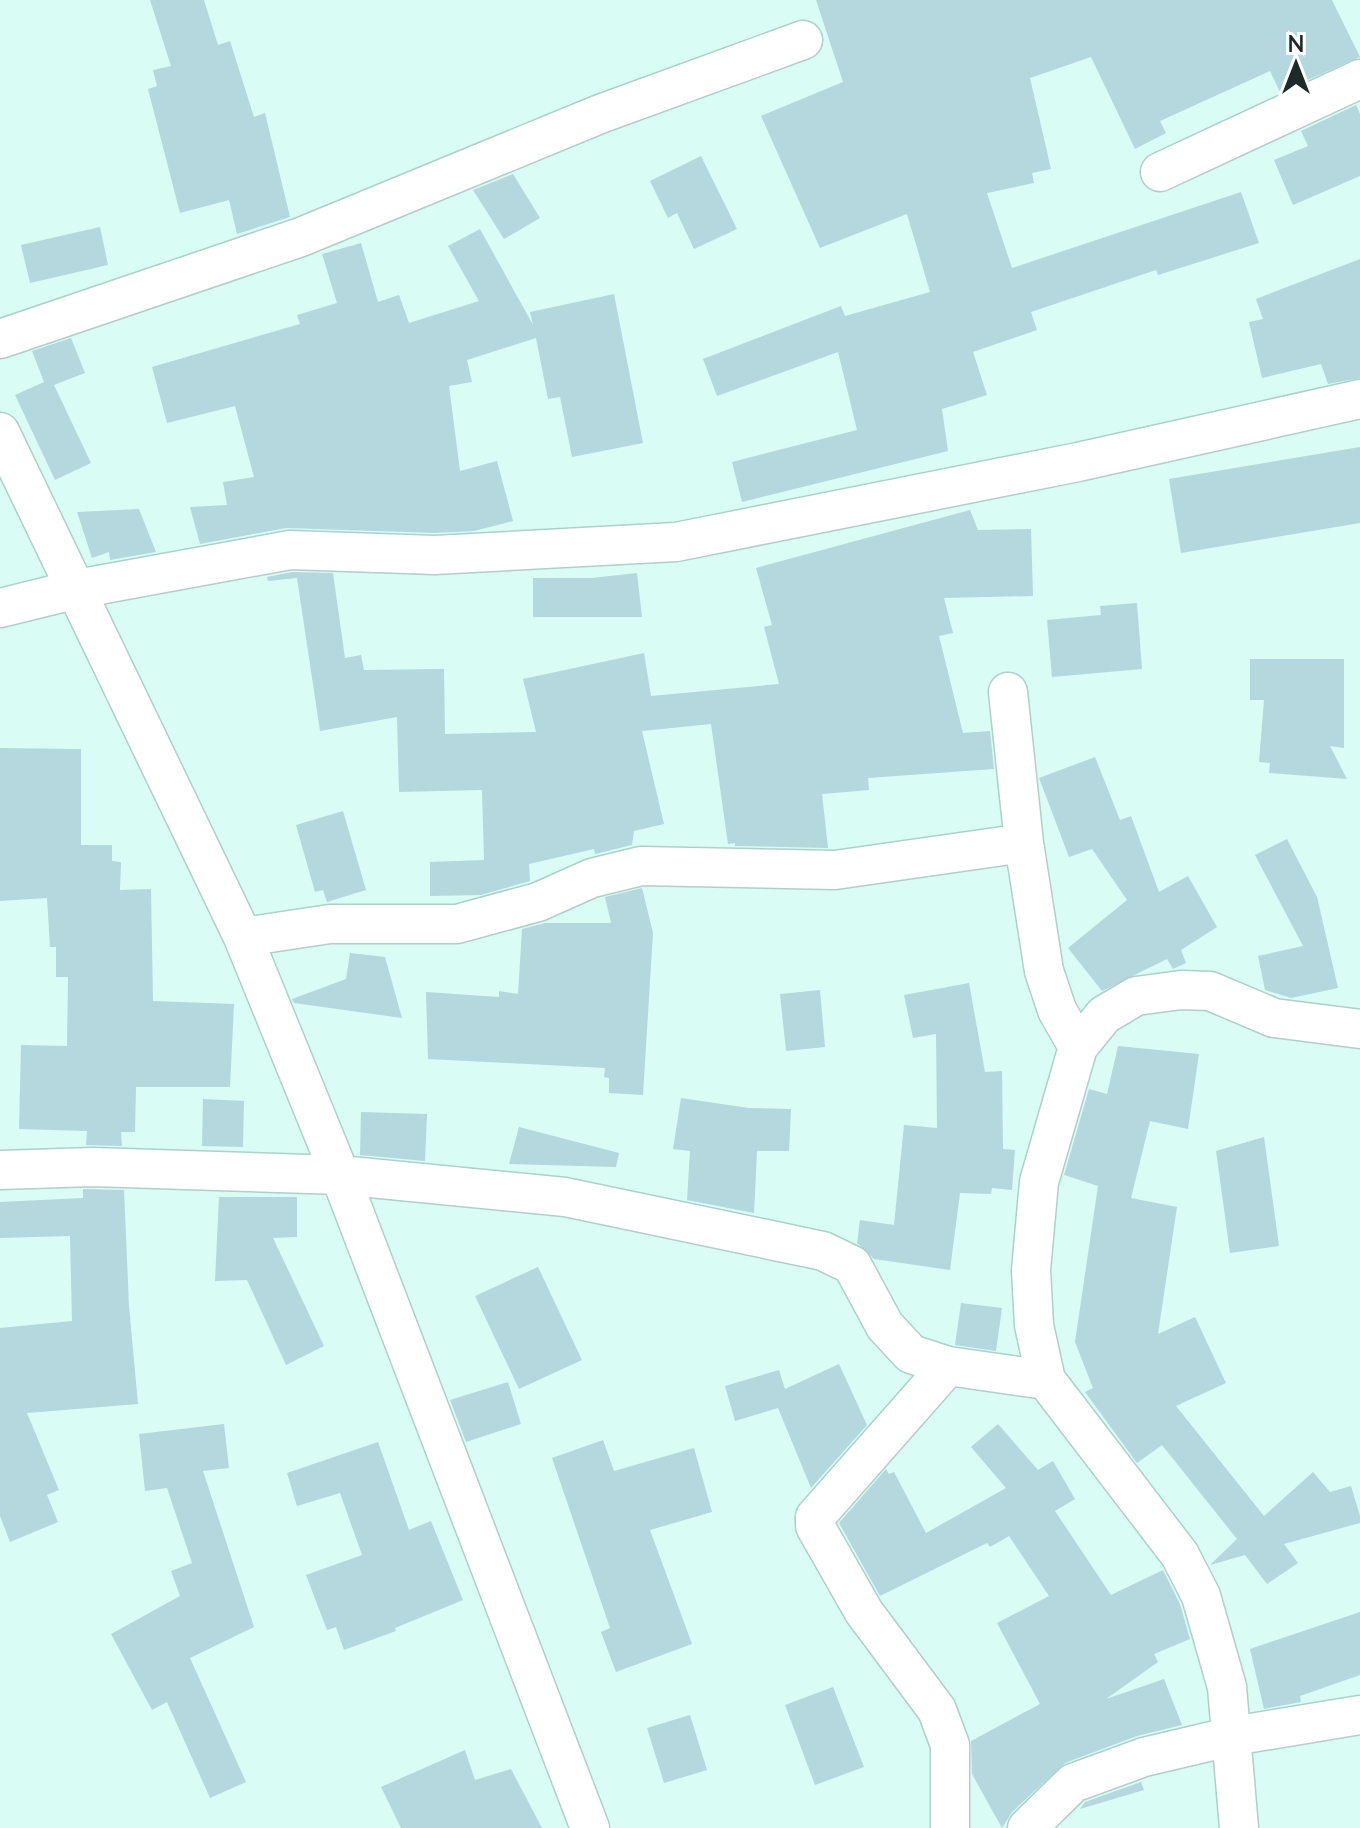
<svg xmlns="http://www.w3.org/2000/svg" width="1360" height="1828" font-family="Lato,sans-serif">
<rect width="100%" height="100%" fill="#d9fcf5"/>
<path fill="#b5d7de" d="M 150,0 L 204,0 L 218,45 L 230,41 L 254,117 L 265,113 L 290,217 L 237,234 L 229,200 L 180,213 L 148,89 L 157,86 L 153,70 L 171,66 Z
M 816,0 L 1332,0 L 1360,57 L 1280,92 L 1270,71 L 1160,121 L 1166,133 L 1135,149 L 1091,57 L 1030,78 L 1051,169 L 1032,173 L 1034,183 L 987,193 L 1012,268 L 1241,192 L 1259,243 L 1158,275 L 1156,270 L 1031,312 L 1037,330 L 973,352 L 987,395 L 942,409 L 948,451 L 742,502 L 732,462 L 857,430 L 838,352 L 717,396 L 703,359 L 841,306 L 845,316 L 930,292 L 907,214 L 820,248 L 761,116 L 843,82 Z
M 1356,105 L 1360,114 L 1360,176 L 1293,205 L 1274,160 L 1308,146 L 1301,131 Z
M 701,156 L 737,229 L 694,249 L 677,213 L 668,218 L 650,181 Z
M 513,174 L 540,218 L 504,239 L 473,190 Z
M 100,227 L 108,265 L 30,283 L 21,245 Z
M 480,229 L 533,325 L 530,312 L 614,294 L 643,443 L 572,457 L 560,397 L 548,399 L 536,338 L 467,360 L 472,382 L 449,386 L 460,471 L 497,461 L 513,521 L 474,531 L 435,533 L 286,528 L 200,544 L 190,507 L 227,505 L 223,482 L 254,477 L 235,406 L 167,423 L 152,367 L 300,324 L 297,315 L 337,303 L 322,254 L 361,243 L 378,302 L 399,295 L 409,323 L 479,301 L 448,246 Z
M 1360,259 L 1360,378 L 1328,384 L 1321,364 L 1262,378 L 1249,322 L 1263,319 L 1256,299 Z
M 71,338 L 85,373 L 54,385 L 91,463 L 55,480 L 15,395 L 44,382 L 32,351 Z
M 1360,447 L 1360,523 L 1181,553 L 1169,479 Z
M 139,509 L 156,552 L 110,560 L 109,552 L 92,558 L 77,512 Z
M 970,510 L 978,530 L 1031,529 L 1033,596 L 944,598 L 953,633 L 939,636 L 963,733 L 990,731 L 994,769 L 868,778 L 869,790 L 822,794 L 828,848 L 735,846 L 735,843 L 728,844 L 711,724 L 642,731 L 664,824 L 634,831 L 632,845 L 595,854 L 594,849 L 529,864 L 530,881 L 481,895 L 430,896 L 430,862 L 484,860 L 482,790 L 399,792 L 397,717 L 320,731 L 297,578 L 268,581 L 267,577 L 292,572 L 333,573 L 345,658 L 361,655 L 364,670 L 444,669 L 445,734 L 536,732 L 523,679 L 644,653 L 651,696 L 779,684 L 764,627 L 772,625 L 756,568 Z
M 637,573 L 642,617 L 533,617 L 533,578 L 592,578 Z
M 1137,603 L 1142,669 L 1052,677 L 1047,620 L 1101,615 L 1100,606 Z
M 1250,659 L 1344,659 L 1344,748 L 1330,746 L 1347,779 L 1269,773 L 1270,763 L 1259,762 L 1264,700 L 1250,700 Z
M 0,748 L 81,749 L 81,845 L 112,845 L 112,861 L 121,862 L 120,890 L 151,889 L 153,1001 L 234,1004 L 230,1087 L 136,1087 L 135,1132 L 121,1132 L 122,1146 L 86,1145 L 87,1131 L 19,1129 L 21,1045 L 67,1046 L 68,977 L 56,977 L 56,947 L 50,947 L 47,898 L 0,901 Z
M 1095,757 L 1120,820 L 1131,816 L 1159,892 L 1188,876 L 1217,927 L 1181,950 L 1186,963 L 1173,969 L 1167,959 L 1102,991 L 1068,948 L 1127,900 L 1092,849 L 1069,857 L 1039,778 Z
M 343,811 L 366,890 L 327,902 L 323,890 L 315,892 L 296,825 Z
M 1287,839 L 1317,897 L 1338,988 L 1291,998 L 1265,990 L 1258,956 L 1303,946 L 1255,855 Z
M 642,888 L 653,933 L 643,1095 L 609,1093 L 609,1078 L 604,1077 L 605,1068 L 428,1059 L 426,992 L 499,997 L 499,991 L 518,994 L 522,929 L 545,923 L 611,923 L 605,897 Z
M 350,953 L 385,957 L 402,1018 L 294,1003 L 292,999 L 346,979 Z
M 969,983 L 985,1072 L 1002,1071 L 1003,1149 L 1015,1150 L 1012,1190 L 992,1188 L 991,1194 L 960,1193 L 950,1270 L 874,1259 L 857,1243 L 860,1220 L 894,1225 L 904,1125 L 937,1128 L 936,1034 L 913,1038 L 904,995 Z
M 820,990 L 825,1047 L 786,1051 L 780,994 Z
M 1118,1046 L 1199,1054 L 1188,1129 L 1150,1121 L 1131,1198 L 1177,1207 L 1158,1334 L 1195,1317 L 1226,1383 L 1176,1406 L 1264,1516 L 1313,1472 L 1330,1492 L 1351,1486 L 1360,1516 L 1360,1523 L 1284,1544 L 1298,1563 L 1267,1584 L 1245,1555 L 1210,1565 L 1237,1539 L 1162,1445 L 1137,1463 L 1085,1392 L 1093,1388 L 1075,1342 L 1098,1186 L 1064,1175 L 1089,1089 L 1107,1094 Z
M 681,1098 L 749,1108 L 791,1109 L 789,1151 L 757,1151 L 754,1213 L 687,1200 L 690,1151 L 673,1149 Z
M 203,1099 L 244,1101 L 243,1147 L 202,1146 Z
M 361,1112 L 427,1114 L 425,1161 L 360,1155 Z
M 519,1127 L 619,1153 L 616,1167 L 509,1164 Z
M 1264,1137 L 1279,1246 L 1230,1253 L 1216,1151 Z
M 83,1189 L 124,1190 L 129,1306 L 138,1404 L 27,1413 L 59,1490 L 47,1495 L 58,1522 L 10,1542 L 0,1516 L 0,1328 L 72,1321 L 70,1236 L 0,1238 L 0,1202 L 83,1198 Z
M 219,1197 L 297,1197 L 297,1237 L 273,1238 L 324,1346 L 286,1365 L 247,1280 L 215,1281 Z
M 538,1267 L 582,1360 L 519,1389 L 475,1296 Z
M 961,1303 L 1002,1308 L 996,1351 L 955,1345 Z
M 839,1364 L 867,1425 L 811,1488 L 778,1408 L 735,1421 L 725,1386 L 779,1370 L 785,1389 Z
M 508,1382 L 521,1424 L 466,1442 L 450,1400 Z
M 224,1424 L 229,1468 L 203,1471 L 254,1627 L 190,1658 L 246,1782 L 210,1798 L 167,1702 L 152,1710 L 111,1634 L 180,1596 L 171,1571 L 192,1563 L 167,1488 L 145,1491 L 139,1434 Z
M 998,1424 L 1038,1470 L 1053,1461 L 1075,1499 L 1055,1511 L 1111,1595 L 1163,1570 L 1180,1604 L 1190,1639 L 1154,1654 L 1158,1662 L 1106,1699 L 1164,1679 L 1182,1725 L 1137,1736 L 1065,1763 L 1012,1812 L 1002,1828 L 972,1774 L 971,1741 L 1040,1704 L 997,1623 L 1049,1596 L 1009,1536 L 990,1547 L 987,1543 L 880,1596 L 839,1523 L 886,1469 L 889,1474 L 894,1472 L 926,1533 L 1006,1488 L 971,1447 Z
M 603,1440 L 614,1471 L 694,1448 L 712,1512 L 650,1530 L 692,1644 L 616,1672 L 601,1632 L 610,1628 L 552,1458 Z
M 378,1442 L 409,1530 L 431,1521 L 463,1600 L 395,1628 L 396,1631 L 344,1650 L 336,1627 L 327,1630 L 306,1575 L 362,1555 L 340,1493 L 297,1506 L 287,1473 Z
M 1360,1612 L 1360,1675 L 1300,1696 L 1301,1702 L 1264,1709 L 1250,1649 Z
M 833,1687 L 864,1767 L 815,1785 L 785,1705 Z
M 690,1715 L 707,1770 L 664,1783 L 647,1728 Z
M 465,1750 L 475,1780 L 511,1769 L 542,1828 L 401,1828 L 381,1787 Z
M 1141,1782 L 1144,1790 L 1080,1809 L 1085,1802 Z"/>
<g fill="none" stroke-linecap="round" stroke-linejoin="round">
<g stroke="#afd0c9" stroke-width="41">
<path id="street" d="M 1160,172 L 1360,79
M 0,339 L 301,237 L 600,114 L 803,40
M 0,432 L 243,937 L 340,1175 L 590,1828
M 0,608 L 77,589 L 290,550 L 435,555 L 676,542 L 1078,462 L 1360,399
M 1008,692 L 1024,843 L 1044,971 L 1057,1010 L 1078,1047
M 243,937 L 330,924 L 457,924 L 538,902 L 592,878 L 641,866 L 835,870 L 1024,843
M 0,1170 L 93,1167 L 340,1175 L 565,1197 L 823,1251 L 852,1265 L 885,1326 L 911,1354 L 948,1366 L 1046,1380
M 948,1366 L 815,1517 L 815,1526 L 864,1612 L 937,1710 L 950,1745 L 950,1828
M 1027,1828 L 1073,1783 L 1144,1757 L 1233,1736 L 1360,1715
M 1239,1828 L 1227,1687 L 1201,1596 L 1180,1555 L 1046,1380 L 1034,1325 L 1031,1270 L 1039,1182 L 1078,1047 L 1104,1015 L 1136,996 L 1181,990 L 1210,991 L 1274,1018 L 1360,1029"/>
</g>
<use href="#street" stroke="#fff" stroke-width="38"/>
</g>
<g transform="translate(1296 64)" stroke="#ffffff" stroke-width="6" paint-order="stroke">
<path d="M0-6L14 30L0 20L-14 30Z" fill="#1d2a27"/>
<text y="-12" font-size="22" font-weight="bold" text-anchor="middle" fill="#1d2a27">N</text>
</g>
</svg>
